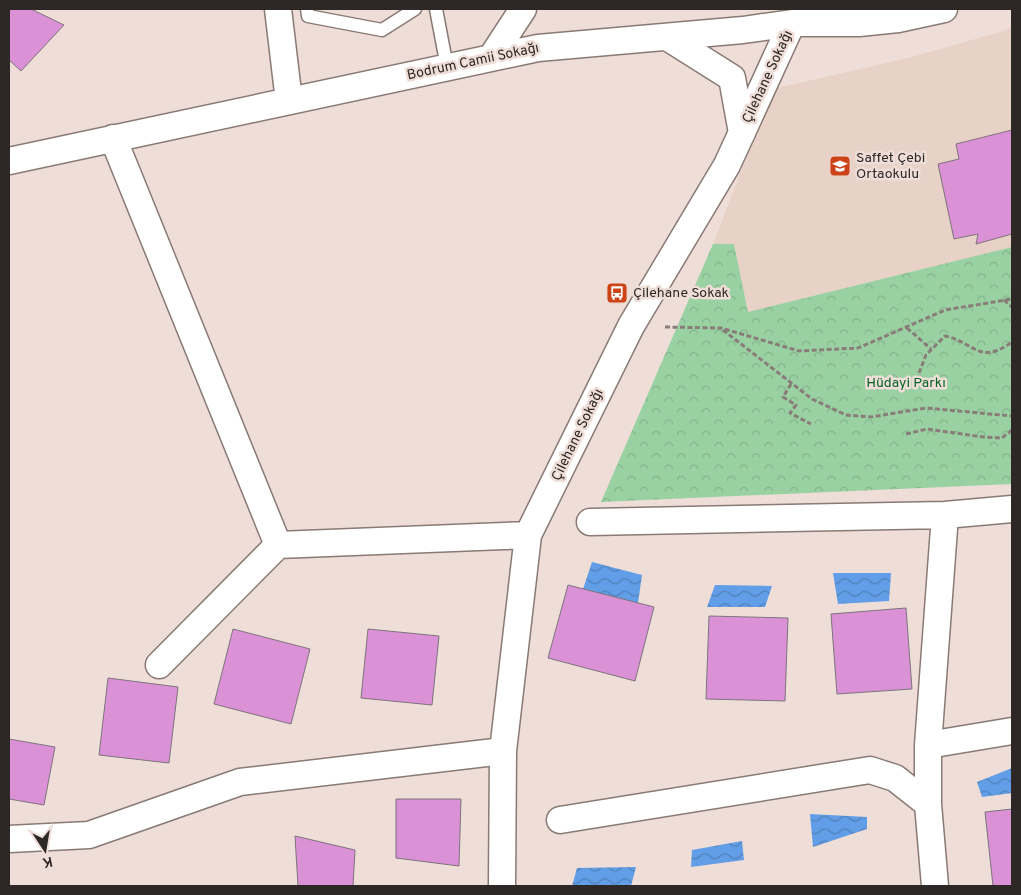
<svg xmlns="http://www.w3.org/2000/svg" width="1021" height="895" font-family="Overpass,sans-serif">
<defs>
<pattern id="park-crowns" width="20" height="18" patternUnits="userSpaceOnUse" patternTransform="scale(1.25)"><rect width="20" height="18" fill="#9ad1a2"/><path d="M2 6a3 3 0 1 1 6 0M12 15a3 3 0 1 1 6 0" fill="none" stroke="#85b38b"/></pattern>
<pattern id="water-waves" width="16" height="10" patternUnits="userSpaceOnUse" patternTransform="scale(1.25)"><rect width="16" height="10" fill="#619ee7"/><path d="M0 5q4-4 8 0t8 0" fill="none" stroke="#5081bb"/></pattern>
</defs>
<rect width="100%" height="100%" fill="#eeded7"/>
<path fill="#e8d1c6" d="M 1012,26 L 1012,247 L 748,312 L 734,244 L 713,244 L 773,89 L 908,58 L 1004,31 Z"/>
<path fill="url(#park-crowns)" d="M 713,244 L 734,244 L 748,312 L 1012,247 L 1012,484 L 601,502 Z"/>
<path fill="url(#water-waves)" d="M 592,562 L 642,575 L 638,603 L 583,589 Z
M 833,573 L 891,573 L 889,601 L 838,604 Z
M 715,585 L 772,586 L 765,607 L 707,607 Z
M 1012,768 L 1012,793 L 982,797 L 977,782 Z
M 810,814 L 867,817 L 867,829 L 813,847 Z
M 742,841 L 744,860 L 691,867 L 692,850 Z
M 636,867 L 631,886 L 572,886 L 577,868 Z"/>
<path fill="#da91d6" stroke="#7e737d" d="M 9,9 L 31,9 L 64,25 L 21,71 L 9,60 Z
M 1012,130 L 1012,234 L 976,244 L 978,234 L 954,239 L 938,164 L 959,159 L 956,144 Z
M 568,585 L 654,607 L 635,681 L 548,658 Z
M 906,608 L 912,689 L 837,694 L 831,614 Z
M 709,616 L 788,618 L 785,701 L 706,699 Z
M 233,629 L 310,649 L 291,724 L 214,704 Z
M 368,629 L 439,636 L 432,705 L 361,698 Z
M 108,678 L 178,687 L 169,763 L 99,755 Z
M 9,739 L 55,747 L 44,805 L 9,799 Z
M 396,799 L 461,799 L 459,866 L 396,858 Z
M 1012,809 L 1012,886 L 993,886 L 985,812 Z
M 295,836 L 355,850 L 353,886 L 298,886 Z"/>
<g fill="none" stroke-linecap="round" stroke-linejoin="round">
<g stroke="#887a74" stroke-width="15">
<path id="lane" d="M 307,9 L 308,16 L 382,30 L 415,9
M 436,9 L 447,67"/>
</g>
<g stroke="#887a74" stroke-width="29">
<path id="street" d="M 278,9 L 289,101
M 667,37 L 732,78 L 742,133
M 491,58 L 523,9
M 113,138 L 278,545
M 9,161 L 538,48 L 743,30 L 792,23 L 859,23 L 898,19 L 944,9
M 590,522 L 945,515 L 1012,509
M 159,665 L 278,545 L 528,535
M 928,745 L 1012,731
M 560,820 L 870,770 L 895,778 L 928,804
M 9,839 L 89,835 L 240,782 L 503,751
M 502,886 L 503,751 L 528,535 L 631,326 L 727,165 L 792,23
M 935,886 L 928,804 L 928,745 L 945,515"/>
</g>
<path stroke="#887d79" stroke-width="3" stroke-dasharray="5 2.5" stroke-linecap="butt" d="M 1004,300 L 1012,307
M 665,327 L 721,328 L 799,351 L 858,348 L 945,310 L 1012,299
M 907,328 L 931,349
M 723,330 L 812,399 L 846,415 L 871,417 L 926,408 L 1012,416
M 919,373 L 926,355 L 945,336 C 975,342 978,366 1012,342
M 791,384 L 783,397 L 796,405 L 790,413 L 811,424
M 906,434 L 927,429 L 983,437 L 1002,438 L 1012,430"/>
<use href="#lane" stroke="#fff" stroke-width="12"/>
<use href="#street" stroke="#fff" stroke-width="26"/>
</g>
<defs>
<g id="school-square" transform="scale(1.125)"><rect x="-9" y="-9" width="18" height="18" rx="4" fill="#cb4316" stroke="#eeded7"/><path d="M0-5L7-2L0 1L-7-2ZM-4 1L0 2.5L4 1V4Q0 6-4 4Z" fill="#fff"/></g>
<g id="bus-square" transform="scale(1.125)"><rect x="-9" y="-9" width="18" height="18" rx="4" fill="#cb4316" stroke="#eeded7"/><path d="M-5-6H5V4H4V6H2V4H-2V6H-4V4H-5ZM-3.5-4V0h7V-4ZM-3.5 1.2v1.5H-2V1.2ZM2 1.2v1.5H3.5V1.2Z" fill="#fff"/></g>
</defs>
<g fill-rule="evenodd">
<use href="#school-square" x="840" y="166"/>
<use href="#bus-square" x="617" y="293"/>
</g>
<g text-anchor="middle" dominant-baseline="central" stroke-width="5" stroke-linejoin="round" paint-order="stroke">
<g font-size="14" fill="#2d2725" stroke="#eeded7">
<text transform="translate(473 62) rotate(-12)">Bodrum Camii Sokağı</text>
<text transform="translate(768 77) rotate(-65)">Çilehane Sokağı</text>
<text transform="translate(578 435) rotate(-64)">Çilehane Sokağı</text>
</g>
<g font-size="14" fill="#2d2725" stroke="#eeded7" text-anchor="start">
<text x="856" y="158">Saffet Çebi<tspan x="856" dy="16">Ortaokulu</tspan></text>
<text x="633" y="293">Çilehane Sokak</text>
</g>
<g font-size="14" fill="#036326" stroke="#eeded7">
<text x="906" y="383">Hüdayi Parkı</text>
</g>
</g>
<rect width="1021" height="895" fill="none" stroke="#2d2725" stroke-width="20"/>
<g transform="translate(45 850) rotate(168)" stroke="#eeded7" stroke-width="4" paint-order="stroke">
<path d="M0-4L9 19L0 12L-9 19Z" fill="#2d2725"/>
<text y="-8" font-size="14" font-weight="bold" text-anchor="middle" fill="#2d2725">K</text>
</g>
</svg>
